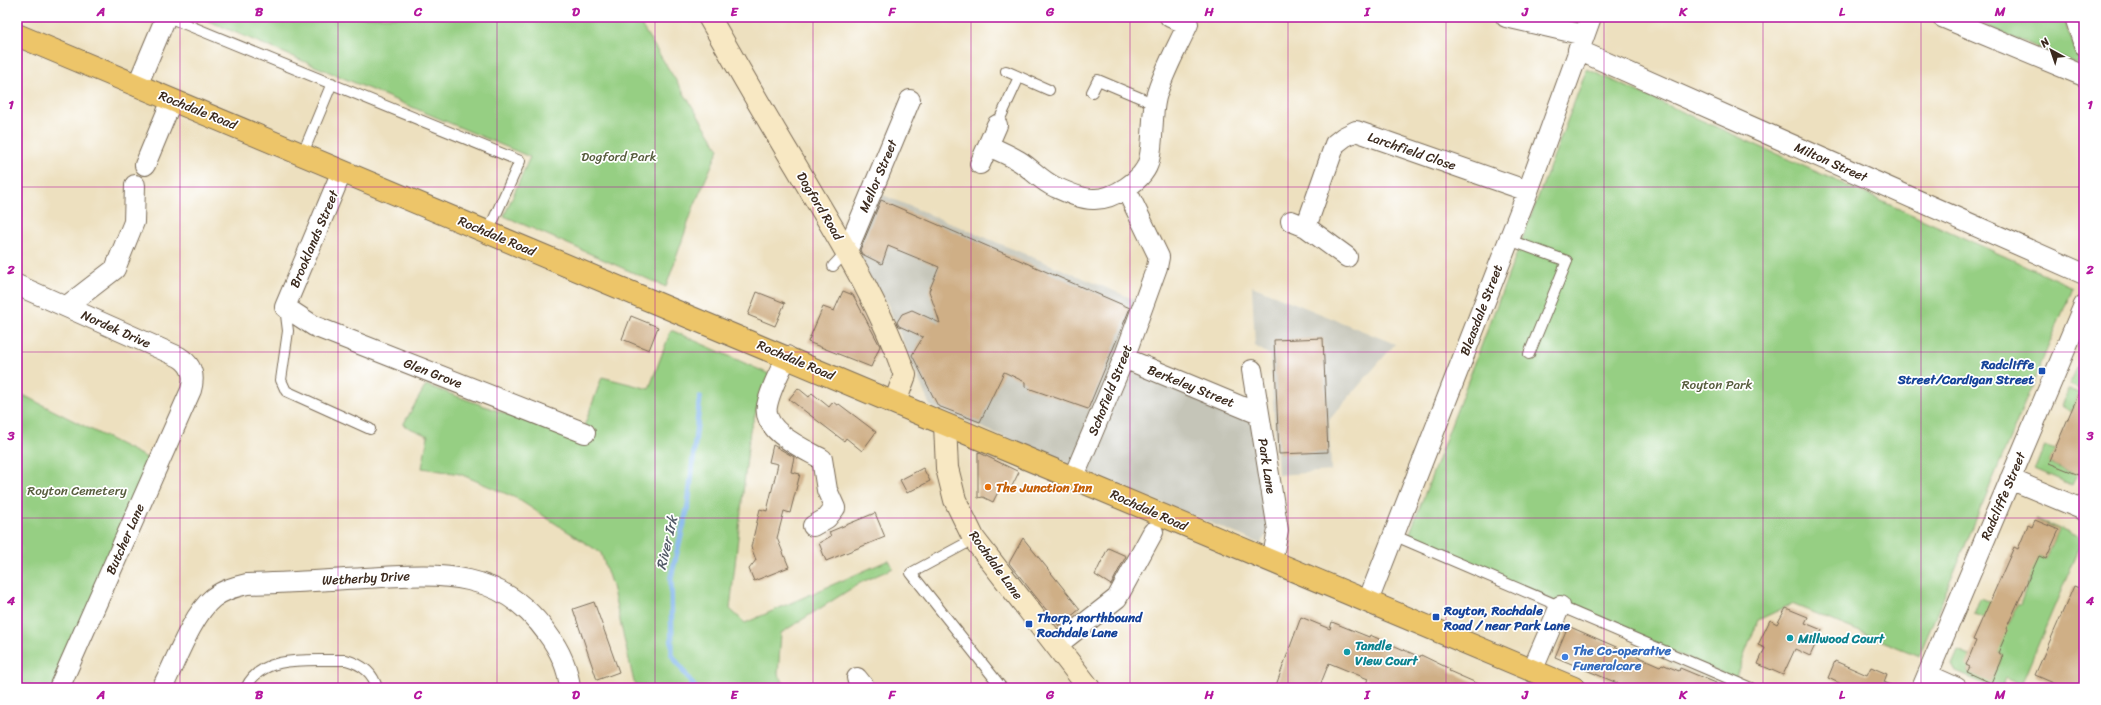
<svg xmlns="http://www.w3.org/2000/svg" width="2101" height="705" font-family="Sriracha,sans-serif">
<rect width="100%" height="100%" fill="#fff"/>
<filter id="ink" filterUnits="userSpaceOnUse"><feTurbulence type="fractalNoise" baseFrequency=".025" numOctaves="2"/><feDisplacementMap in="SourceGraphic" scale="8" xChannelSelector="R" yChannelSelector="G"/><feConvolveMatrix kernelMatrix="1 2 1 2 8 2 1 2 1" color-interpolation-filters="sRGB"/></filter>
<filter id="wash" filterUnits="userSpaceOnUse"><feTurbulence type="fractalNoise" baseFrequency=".012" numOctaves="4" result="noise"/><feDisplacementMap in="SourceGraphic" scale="16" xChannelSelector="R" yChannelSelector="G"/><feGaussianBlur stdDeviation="0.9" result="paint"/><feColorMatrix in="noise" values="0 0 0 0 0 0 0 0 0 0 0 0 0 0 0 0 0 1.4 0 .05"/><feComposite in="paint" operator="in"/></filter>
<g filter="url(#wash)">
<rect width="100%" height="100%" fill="#ede0bf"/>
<path fill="#dbd5b4" d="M 1673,651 L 1735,679 L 1757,688 L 1657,688 Z"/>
<path fill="#c5c5b8" d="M 878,193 L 1138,301 L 1115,364 L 1255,420 L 1268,531 L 1261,544 L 930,406 L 887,303 L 852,254 Z
M 1252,286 L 1395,344 L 1329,420 L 1331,471 L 1278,475 L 1270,355 L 1255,346 Z"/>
<path fill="#96cf83" stroke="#687c50" d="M 199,17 L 636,17 L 719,149 L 694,206 L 666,287 L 504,216 L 530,157 Z
M 1972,17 L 2066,17 L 2067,29 L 2080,60 L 2077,64 L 1973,20 Z
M 1587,69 L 2073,287 L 1919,656 L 1792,604 L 1758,620 L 1735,679 L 1408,538 Z
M 671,330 L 769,374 L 750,430 L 730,609 L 745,623 L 889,560 L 893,568 L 860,583 L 781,633 L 778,675 L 788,688 L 639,688 L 634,682 L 612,586 L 601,553 L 516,498 L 460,474 L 422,468 L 428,436 L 403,425 L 426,385 L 579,440 L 602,377 L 649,389 Z
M 2077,367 L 2084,370 L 2082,385 L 2084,386 L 2084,391 L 2070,385 Z
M 2068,389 L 2084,395 L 2084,397 L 2078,395 L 2071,411 L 2061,406 Z
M 17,392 L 155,462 L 54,688 L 17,688 Z
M 2044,446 L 2055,450 L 2049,463 L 2070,472 L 2079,453 L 2083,462 L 2072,485 L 2035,469 Z
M 2036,519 L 2083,539 L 2021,685 L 2006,678 L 2002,688 L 1995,688 L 1956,672 L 1952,665 L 1958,651 L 1970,656 L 1970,667 L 1967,672 L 1991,682 L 2003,655 L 1979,645 L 1991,621 L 1974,614 L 1980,598 L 1990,602 L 2008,625 L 2017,605 L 2020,605 L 2028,582 L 2031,581 L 2029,580 L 2023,549 L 2046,559 L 2059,531 Z"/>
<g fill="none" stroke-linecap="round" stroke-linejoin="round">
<path stroke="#7db2eb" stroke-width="5.5" d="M 695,688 L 672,655 L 671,577 L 688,506 L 700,397"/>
</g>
<g id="blocks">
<path fill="#cfaf86" d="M 881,200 L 1130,308 L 1088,409 L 1025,387 L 1025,382 L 1004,372 L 980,422 L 938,406 L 912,355 L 923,337 L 899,326 L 897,322 L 902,314 L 912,310 L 940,323 L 929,291 L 939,267 L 888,246 L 882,264 L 862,254 L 860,250 Z
M 843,291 L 853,295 L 880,346 L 871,367 L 808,342 L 823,307 L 834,311 Z
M 757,292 L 785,303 L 775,326 L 748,315 Z
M 631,316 L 658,327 L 649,350 L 622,339 Z
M 1323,338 L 1328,452 L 1279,454 L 1274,340 Z
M 2084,381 L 2084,477 L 2049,463 Z
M 798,388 L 809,397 L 812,393 L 829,407 L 833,402 L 837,405 L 839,404 L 876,432 L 862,451 L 846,438 L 844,441 L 789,399 Z
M 773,445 L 794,457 L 791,472 L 800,474 L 790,513 L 784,511 L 777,538 L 789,567 L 754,581 L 749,569 L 756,560 L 751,547 L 760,509 L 767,511 L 778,464 L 769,462 Z
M 978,452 L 1019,472 L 1009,492 L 1000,488 L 993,502 L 983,497 L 978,498 Z
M 923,468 L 930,481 L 907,493 L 900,480 Z
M 875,513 L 885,537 L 826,561 L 819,543 L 831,536 L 829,532 Z
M 2035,520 L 2059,530 L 2046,559 L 2039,556 L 2006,629 L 2008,630 L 1998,653 L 2003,655 L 1991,683 L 1967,672 L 1970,667 L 1966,665 L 1976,641 L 1973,640 L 2014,547 L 2018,549 L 2028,525 L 2032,527 Z
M 1023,538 L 1080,609 L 1059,626 L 1009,563 Z
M 1108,548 L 1126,556 L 1111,585 L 1095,575 Z
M 2074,586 L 2084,590 L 2084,688 L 2065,688 L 2035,675 Z
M 594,602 L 619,672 L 597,680 L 573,609 Z
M 1786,608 L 1808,617 L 1805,623 L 1822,630 L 1810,656 L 1795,649 L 1783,675 L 1758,664 L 1765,648 L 1758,645 L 1770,620 L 1777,624 Z
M 1301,617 L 1330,629 L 1332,622 L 1369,637 L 1370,635 L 1420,657 L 1421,655 L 1450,669 L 1449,671 L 1488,688 L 1364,688 L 1368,679 L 1329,663 L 1319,688 L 1275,688 Z
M 1568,626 L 1660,666 L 1662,664 L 1679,671 L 1680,668 L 1728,688 L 1629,688 L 1555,657 Z
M 1835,661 L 1867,675 L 1871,667 L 1887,674 L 1884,682 L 1898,688 L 1850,688 L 1828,678 Z"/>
</g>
</g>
<g filter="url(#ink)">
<use href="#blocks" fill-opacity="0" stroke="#796a56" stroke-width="1"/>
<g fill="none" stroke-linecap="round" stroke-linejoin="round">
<g stroke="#796a56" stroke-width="12">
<path id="lane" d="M 168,17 L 520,161 L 488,232
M 1006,71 L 1049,90
M 1092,92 L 1098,80 L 1155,104
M 997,125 L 1019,77
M 303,153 L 332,83
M 1509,240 L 1567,261 L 1529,354
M 833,266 L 847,251
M 285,307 L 288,331 L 281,380 L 286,391 L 370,429
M 1393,535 L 1751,688
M 974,539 L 911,573 L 1002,688
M 246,688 C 262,653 312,661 346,660 C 361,664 373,672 377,688"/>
</g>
<g stroke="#796a56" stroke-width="22">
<path id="street" d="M 1506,17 L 1584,35
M 1942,17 L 2084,76
M 2075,17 L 2084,45
M 1578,50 L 2084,274
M 137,86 L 166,17
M 989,146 C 999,151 1009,155 1019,161 C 1032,169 1041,181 1055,187 C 1066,192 1081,199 1093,199 C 1112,200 1145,180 1149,160 C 1154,139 1151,117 1156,97 C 1163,72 1177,48 1188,24 L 1170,17
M 980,164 L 997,125
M 145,165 L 172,100
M 342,171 L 285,307 L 314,326 L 585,433
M 1291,221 L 1306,227 L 1347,257
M 1306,227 L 1335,144 L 1344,137 L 1356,131 L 1528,191
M 847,251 L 910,100
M 17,285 L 179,357 C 192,365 195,376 191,390 L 59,688
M 67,306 L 115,269 L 134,222 L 135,185
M 787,356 C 780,372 770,389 767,406 C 762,431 804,449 822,459 L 827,490 L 835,508 L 827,518 L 813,526
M 1124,358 L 1259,414
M 1252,370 L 1278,530 L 1272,561
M 1074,476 L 1124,358 L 1157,267 L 1159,257 L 1126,189
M 2010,479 L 2084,510
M 1368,601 L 1528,191 L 1591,17
M 1057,645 L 1117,598 L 1153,532
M 1532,671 L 1560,606
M 1928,675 L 1957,688
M 857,678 L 865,688
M 162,688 C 175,663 192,615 213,598 C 223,590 234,587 247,584 C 286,583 326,580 365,578 C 436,574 500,567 547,633 C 559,649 568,668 570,688
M 1922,688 L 2084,305"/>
</g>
<g stroke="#796a56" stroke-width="24">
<path id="secondary" d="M 709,17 C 738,67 766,117 796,166 C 836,234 879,301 905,375 L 895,402
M 945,425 L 947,468 L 955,500 L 974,539 L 1089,688"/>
</g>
<g stroke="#796a56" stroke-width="24">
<path id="primary" d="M 17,35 L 1574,688"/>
</g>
<use href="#lane" stroke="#fff" stroke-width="10"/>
<use href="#street" stroke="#fff" stroke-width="20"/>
<use href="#secondary" stroke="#f8e8c3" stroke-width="22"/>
<use href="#primary" stroke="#edc569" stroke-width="22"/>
</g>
</g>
<path fill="none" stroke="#b5179e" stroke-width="1" stroke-opacity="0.55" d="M 180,17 L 180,688M 338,17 L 338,688M 497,17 L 497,688M 655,17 L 655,688M 813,17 L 813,688M 971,17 L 971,688M 1130,17 L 1130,688M 1288,17 L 1288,688M 1446,17 L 1446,688M 1604,17 L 1604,688M 1763,17 L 1763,688M 1921,17 L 1921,688M 17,187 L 2084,187M 17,352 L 2084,352M 17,518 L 2084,518"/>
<g fill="#1a4fb4" stroke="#fff" stroke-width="1.5">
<rect x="2038" y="367" width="8" height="8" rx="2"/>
<rect x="1432" y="613" width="8" height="8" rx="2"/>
<rect x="1025" y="620" width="8" height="8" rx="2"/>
</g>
<circle fill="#e8710a" stroke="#fff" stroke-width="1.5" cx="988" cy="487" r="4"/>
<g fill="#0f9aa8" stroke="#fff" stroke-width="1.5">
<circle cx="1790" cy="638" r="4"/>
<circle cx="1347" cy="652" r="4"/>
</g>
<circle fill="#3f7fe0" stroke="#fff" stroke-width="1.5" cx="1565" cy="657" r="4"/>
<g text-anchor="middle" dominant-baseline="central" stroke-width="3.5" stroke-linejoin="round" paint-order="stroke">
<g font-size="13" fill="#3b2a1e" stroke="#fff">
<text transform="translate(198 110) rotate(22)">Rochdale Road</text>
<text transform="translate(1412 151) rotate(19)">Larchfield Close</text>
<text transform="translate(1831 162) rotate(24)">Milton Street</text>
<text transform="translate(878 176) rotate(-67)">Mellor Street</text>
<text transform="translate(820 206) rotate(59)">Dogford Road</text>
<text transform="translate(497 236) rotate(23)">Rochdale Road</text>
<text transform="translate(314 239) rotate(-67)">Brooklands Street</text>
<text transform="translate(1481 310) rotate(-69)">Bleasdale Street</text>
<text transform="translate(116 329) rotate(24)">Nordek Drive</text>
<text transform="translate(796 360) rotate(23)">Rochdale Road</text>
<text transform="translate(433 373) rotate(21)">Glen Grove</text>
<text transform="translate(1191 386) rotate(22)">Berkeley Street</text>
<text transform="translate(1110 390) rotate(-68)">Schofield Street</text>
<text transform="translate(1267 466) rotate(81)">Park Lane</text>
<text transform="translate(2003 496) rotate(-67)">Radcliffe Street</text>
<text transform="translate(1149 510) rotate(24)">Rochdale Road</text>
<text transform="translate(125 539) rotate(-66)">Butcher Lane</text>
<text transform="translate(996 565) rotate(54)">Rochdale Lane</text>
<text transform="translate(366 578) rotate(-3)">Wetherby Drive</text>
</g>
<g font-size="13" fill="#565c3c" stroke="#fff">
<text x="619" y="156">Dogford Park</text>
<text x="1717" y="384">Royton Park</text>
<text x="77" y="490">Royton Cemetery</text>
</g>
<g font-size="13" font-weight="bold" fill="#164399" stroke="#fff" text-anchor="start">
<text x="2034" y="364" text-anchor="end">Radcliffe<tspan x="2034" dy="15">Street/Cardigan Street</tspan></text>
<text x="1444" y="610">Royton, Rochdale<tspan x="1444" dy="15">Road / near Park Lane</tspan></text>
<text x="1037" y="617">Thorp, northbound<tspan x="1037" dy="15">Rochdale Lane</tspan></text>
</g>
<g font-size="13" font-weight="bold" fill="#c56008" stroke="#fff" text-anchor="start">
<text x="996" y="487">The Junction Inn</text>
</g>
<g font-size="13" font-weight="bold" fill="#0d838f" stroke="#fff" text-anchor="start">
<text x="1798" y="638">Millwood Court</text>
<text x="1355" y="645">Tandle<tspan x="1355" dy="15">View Court</tspan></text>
</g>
<g font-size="13" font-weight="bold" fill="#366cbe" stroke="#fff" text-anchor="start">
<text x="1573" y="650">The Co-operative<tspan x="1573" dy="15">Funeralcare</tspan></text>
</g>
<g font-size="14" font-style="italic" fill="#525a66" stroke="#fff">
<text transform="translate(667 543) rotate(-77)">River Irk</text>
</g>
</g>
<rect width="2101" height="705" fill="none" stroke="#fff" stroke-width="44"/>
<g transform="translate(2051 50) rotate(320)" stroke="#ffffff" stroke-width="3" paint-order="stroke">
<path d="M0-3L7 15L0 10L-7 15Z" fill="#3b2a1e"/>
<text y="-6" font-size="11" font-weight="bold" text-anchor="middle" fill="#3b2a1e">N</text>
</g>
<rect x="22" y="22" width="2057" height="661" fill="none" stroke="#b5179e" stroke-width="1.5"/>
<g font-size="13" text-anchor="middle" font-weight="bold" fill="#b5179e">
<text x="101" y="16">A</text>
<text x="259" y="16">B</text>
<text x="418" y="16">C</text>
<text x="576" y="16">D</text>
<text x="734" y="16">E</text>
<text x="892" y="16">F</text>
<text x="1050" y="16">G</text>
<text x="1209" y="16">H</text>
<text x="1367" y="16">I</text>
<text x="1525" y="16">J</text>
<text x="1683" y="16">K</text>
<text x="1842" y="16">L</text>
<text x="2000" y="16">M</text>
<text x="11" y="109">1</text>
<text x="2090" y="109">1</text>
<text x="11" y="274">2</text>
<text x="2090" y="274">2</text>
<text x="11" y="440">3</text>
<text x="2090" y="440">3</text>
<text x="11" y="605">4</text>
<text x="2090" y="605">4</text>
<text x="101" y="699">A</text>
<text x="259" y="699">B</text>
<text x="418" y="699">C</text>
<text x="576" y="699">D</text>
<text x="734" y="699">E</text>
<text x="892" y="699">F</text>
<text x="1050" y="699">G</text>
<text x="1209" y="699">H</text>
<text x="1367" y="699">I</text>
<text x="1525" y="699">J</text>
<text x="1683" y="699">K</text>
<text x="1842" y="699">L</text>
<text x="2000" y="699">M</text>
</g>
</svg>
